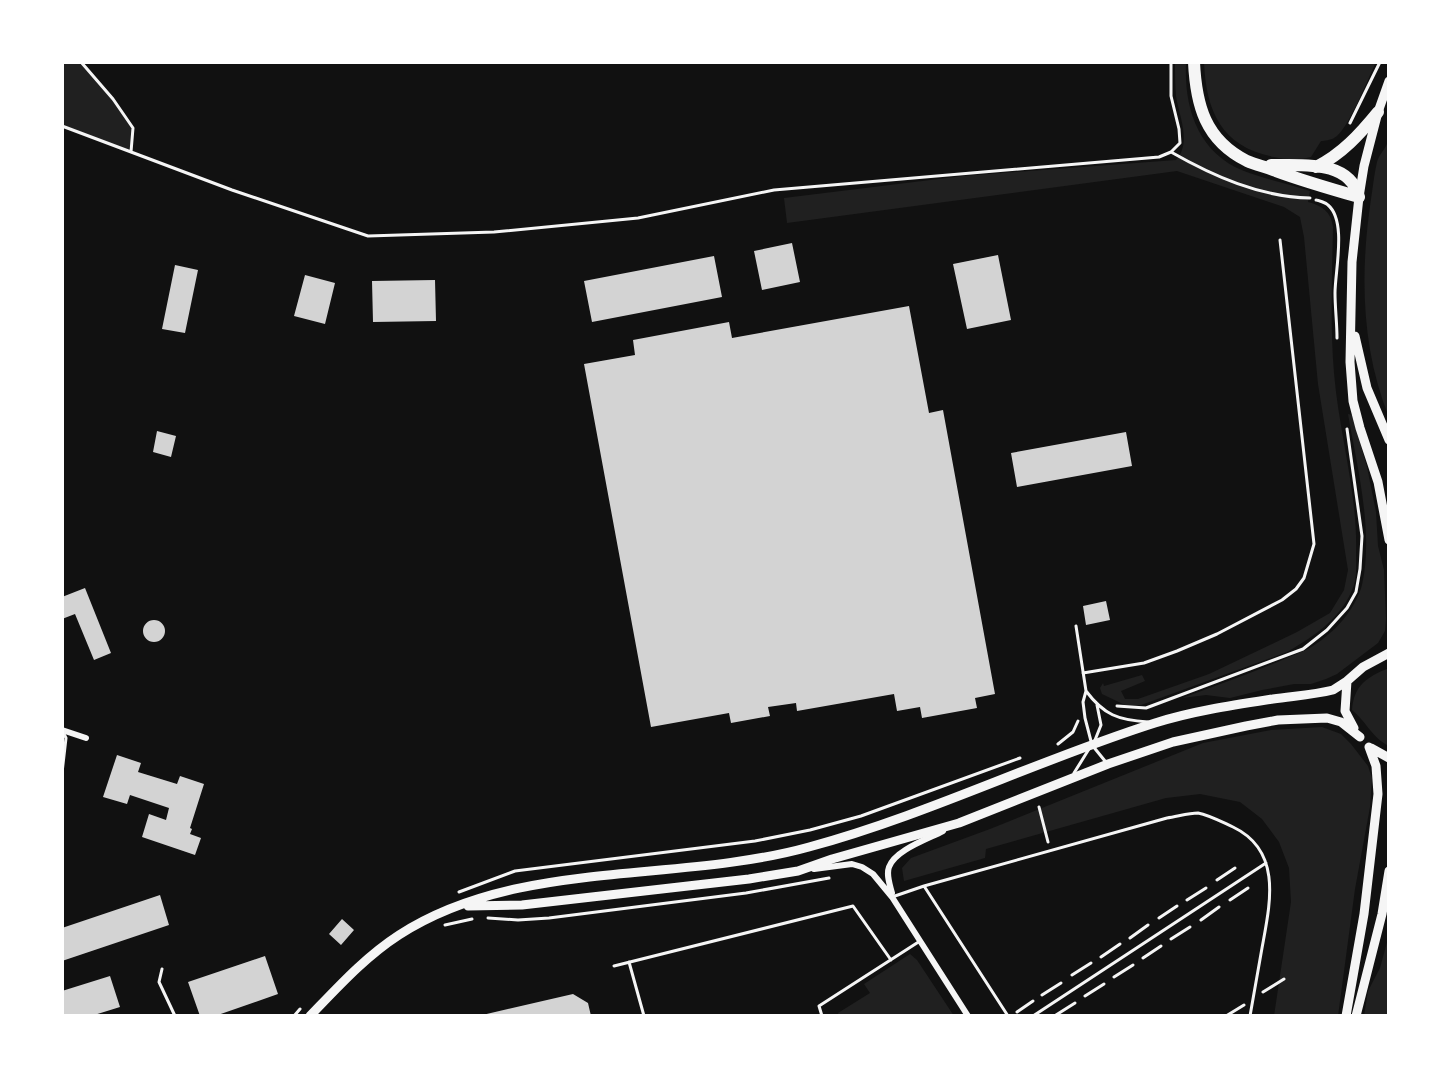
<svg xmlns="http://www.w3.org/2000/svg" width="1451" height="1078" font-family="Rubik,sans-serif">
<rect width="100%" height="100%" fill="#111"/>
<path fill="#202020" d="M 62,62 L 81,62 L 113,99 L 133,128 L 131,153 L 62,126 Z
M 1175,62 L 1186,62 C 1184,107 1197,152 1244,171 C 1265,179 1288,184 1310,191 L 1308,202 C 1323,206 1331,212 1333,227 C 1332,276 1330,325 1334,373 C 1339,434 1358,493 1356,554 C 1356,564 1357,576 1354,585 C 1343,617 1315,636 1287,652 L 1141,705 L 1125,705 L 1102,694 L 1100,688 L 1103,683 L 1104,686 L 1142,675 L 1145,681 L 1121,691 L 1125,699 L 1138,699 L 1209,674 L 1297,632 L 1330,613 L 1344,590 L 1348,570 L 1318,384 L 1304,237 L 1300,217 L 1284,207 L 1177,171 L 787,223 L 784,198 L 963,176 L 1176,160 C 1192,143 1179,116 1176,96 C 1175,85 1175,73 1175,62 Z
M 1204,62 L 1376,62 C 1368,78 1348,131 1334,138 C 1331,140 1324,141 1321,141 L 1311,157 C 1299,160 1287,160 1274,157 C 1222,147 1206,112 1204,62 Z
M 1389,116 L 1389,417 C 1361,348 1360,272 1371,199 C 1373,187 1374,174 1377,162 C 1379,154 1386,149 1388,141 C 1390,132 1387,125 1389,116 Z
M 1348,414 L 1352,415 L 1367,467 L 1376,512 L 1378,546 L 1384,570 L 1386,619 L 1385,631 L 1378,643 L 1337,674 L 1326,679 L 1311,684 L 1294,684 L 1262,690 L 1230,698 L 1206,695 L 1182,698 C 1215,686 1248,674 1280,661 C 1290,656 1303,652 1313,646 C 1335,632 1355,610 1362,585 C 1374,532 1357,466 1348,414 Z
M 1389,668 L 1389,746 C 1372,738 1366,721 1352,710 C 1354,685 1367,677 1389,668 Z
M 1322,727 L 1341,734 L 1351,744 L 1368,766 L 1372,778 L 1370,807 L 1355,889 L 1338,1016 L 1274,1016 L 1291,902 L 1289,868 L 1279,842 L 1262,819 L 1240,802 L 1200,794 L 1166,798 L 986,849 L 985,858 L 904,881 L 902,868 L 911,858 L 990,829 L 1203,743 L 1271,730 Z
M 1389,935 L 1389,1016 L 1364,1016 L 1368,991 L 1380,968 Z
M 910,954 L 917,960 L 954,1016 L 839,1016 L 838,1013 L 870,993 L 864,984 Z"/>
<path fill="#d3d3d3" d="M 792,243 L 800,282 L 762,290 L 754,251 Z
M 998,255 L 1011,320 L 967,329 L 953,264 Z
M 714,256 L 722,297 L 592,322 L 584,281 Z
M 175,265 L 198,270 L 185,333 L 162,329 Z
M 305,275 L 335,283 L 325,324 L 294,316 Z
M 435,280 L 436,321 L 373,322 L 372,281 Z
M 909,306 L 929,413 L 943,410 L 995,694 L 975,698 L 977,708 L 922,718 L 920,707 L 897,711 L 894,694 L 797,711 L 796,703 L 768,707 L 770,716 L 731,723 L 729,713 L 651,727 L 584,364 L 635,355 L 633,340 L 729,322 L 732,338 Z
M 157,431 L 176,436 L 171,457 L 153,452 Z
M 1126,432 L 1132,466 L 1017,487 L 1011,453 Z
M 85,588 L 111,653 L 94,660 L 75,614 L 62,619 L 62,597 Z
M 1106,601 L 1110,620 L 1086,625 L 1083,606 Z
M143 631a11 11 0 1 1 22 0a11 11 0 1 1-22 0Z
M 117,755 L 141,763 L 138,772 L 177,784 L 180,776 L 204,784 L 190,828 L 192,829 L 190,834 L 201,838 L 195,855 L 142,837 L 149,814 L 166,820 L 169,808 L 130,795 L 127,804 L 103,797 Z
M 160,895 L 169,925 L 62,961 L 62,928 Z
M 342,919 L 354,930 L 341,945 L 329,934 Z
M 265,956 L 278,994 L 215,1016 L 200,1016 L 188,982 Z
M 110,976 L 120,1007 L 91,1016 L 62,1016 L 62,991 Z
M 573,994 L 588,1003 L 591,1016 L 478,1016 Z"/>
<g fill="none" stroke-linecap="round" stroke-linejoin="round">
<path stroke="#f5f5f5" stroke-width="3" d="M 81,62 L 113,99 L 133,128 L 131,152
M 1350,123 L 1380,62
M 62,126 L 232,190 L 368,236 L 494,232 L 638,218 L 774,190 L 1159,157 L 1171,152 L 1180,143 L 1179,129 L 1171,96 L 1171,62
M 1171,152 C 1213,176 1260,197 1310,198
M 1316,200 C 1318,200 1326,203 1328,205 C 1347,221 1335,271 1335,293 C 1335,308 1337,323 1337,338
M 1117,706 L 1146,708 L 1303,649 L 1327,630 L 1347,608 L 1356,592 L 1360,569 L 1362,536 L 1347,429
M 1058,744 L 1073,732 L 1078,721
M 1039,807 L 1048,842
M 1217,880 L 1235,868
M 459,892 L 515,871 L 755,841 L 810,830 L 861,816 L 1020,758
M 1187,900 L 1206,888
M 1230,900 L 1248,888
M 488,918 L 518,920 L 549,918 L 746,893 L 829,878
M 1159,918 L 1177,906
M 1201,920 L 1219,907
M 445,925 L 472,919
M 1130,938 L 1148,925
M 1171,939 L 1190,927
M 1101,957 L 1120,944
M 1143,958 L 1161,946
M 1072,975 L 1091,963
M 1114,977 L 1133,965
M 1263,992 L 1284,979
M 1042,995 L 1061,983
M 1085,996 L 1104,984
M 1017,1012 L 1033,1001
M 1056,1015 L 1075,1003
M 294,1016 L 300,1009
M 1226,1016 L 1244,1005"/>
<path stroke="#f5f5f5" stroke-width="3" d="M 1076,626 L 1086,691 L 1083,702 L 1085,718 L 1092,745 L 1105,761
M 1083,673 L 1144,663 L 1177,651 L 1217,634 L 1282,600 L 1296,589 L 1304,578 L 1314,544 L 1280,240
M 1086,691 C 1104,715 1118,720 1148,722
M 1095,740 L 1101,725 L 1097,705
M 62,773 L 66,738 L 64,734
M 1074,773 L 1089,749
M 924,886 L 1008,1016
M 892,897 L 924,886 L 1167,818 C 1176,817 1188,813 1198,813 C 1209,815 1222,822 1233,827 C 1283,851 1270,904 1262,948 C 1258,971 1254,994 1250,1016
M 629,962 L 644,1016
M 614,966 L 853,906 L 891,960
M 162,969 L 159,982 L 175,1016
M 822,1016 L 819,1006 L 920,941
M 1033,1016 L 1266,863"/>
<path stroke="#f5f5f5" stroke-width="6" d="M 62,730 L 86,738
M 814,869 L 852,864 L 862,867 L 873,874 L 892,897 L 968,1016
M 892,893 C 890,885 886,875 889,867 C 895,850 928,839 943,831"/>
<path stroke="#f5f5f5" stroke-width="9" d="M 1389,81 L 1378,112 L 1364,166 L 1359,197 L 1352,262 L 1350,362 L 1353,401 L 1360,428 L 1378,482 L 1389,540
M 1355,336 L 1367,388 L 1389,440
M 1347,681 L 1345,711 L 1354,728
M 1371,748 L 1389,758
M 468,906 L 522,905 L 749,879 L 798,871 L 832,859 L 959,823 L 1108,764 L 1173,742 L 1246,726 L 1278,720 L 1327,718 L 1341,722 L 1360,737
M 310,1016 C 338,987 365,957 399,935 C 518,858 676,884 809,847 C 927,815 1038,760 1155,723 C 1193,711 1234,705 1273,699 C 1293,696 1313,695 1333,690 L 1347,681 L 1363,667 L 1389,653
M 1346,1016 L 1364,914 L 1378,794 L 1376,766 L 1369,747
M 1356,1016 L 1382,914 L 1389,871"/>
<path stroke="#f5f5f5" stroke-width="12" d="M 1194,62 C 1196,105 1205,140 1247,161 C 1256,165 1266,167 1276,171 C 1303,181 1331,189 1359,197
M 1271,165 C 1302,166 1349,159 1359,197
M 1316,167 C 1342,154 1360,134 1378,112"/>
</g>
<rect width="1451" height="1078" fill="none" stroke="#ffffff" stroke-width="128"/>
</svg>
